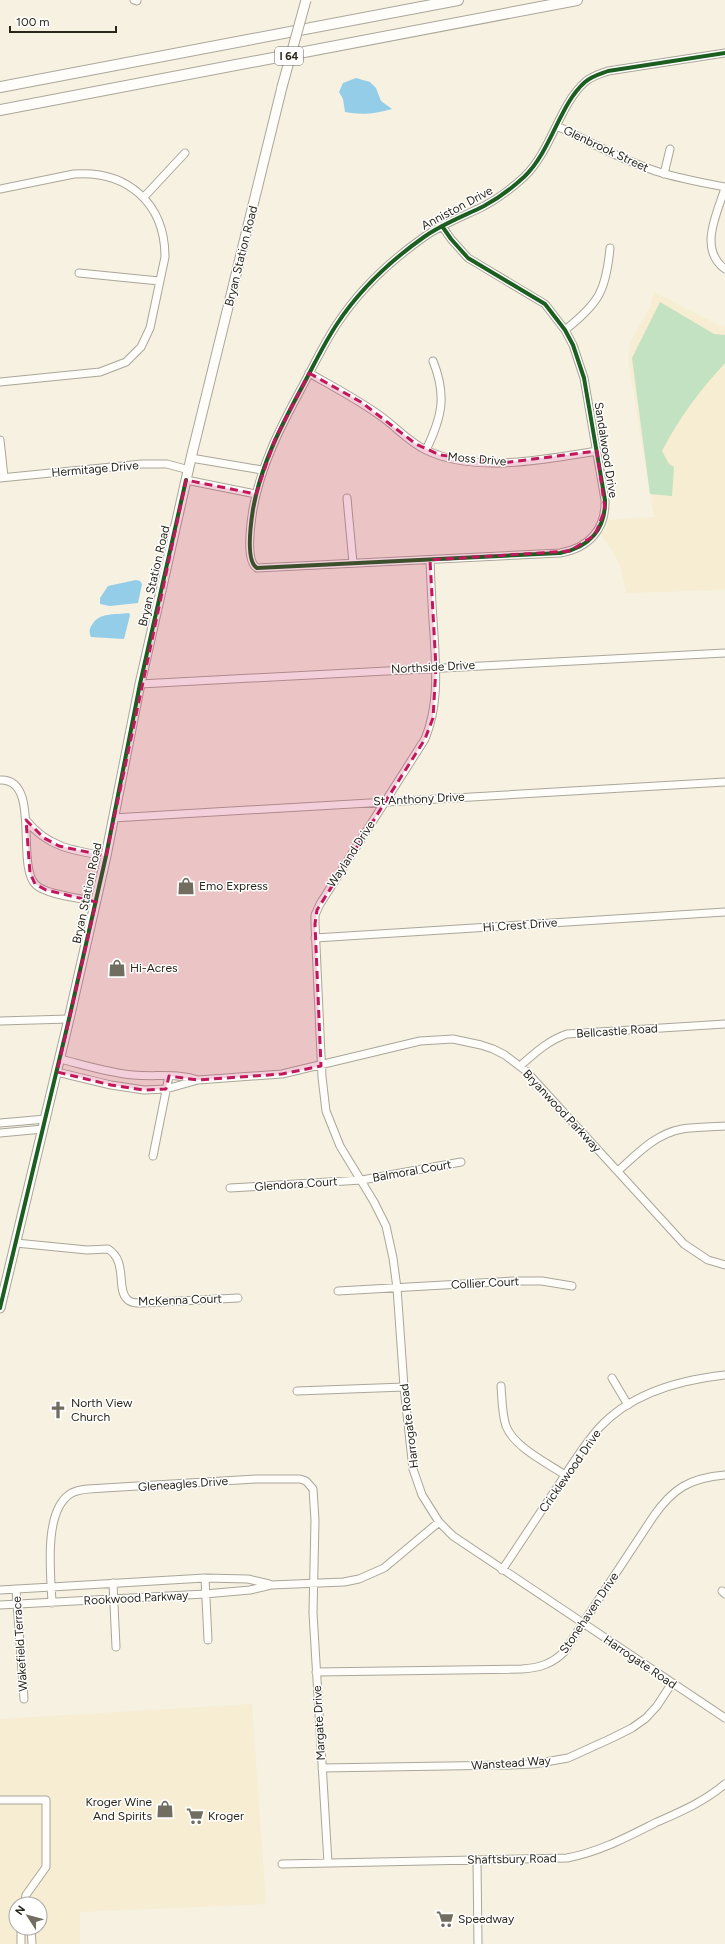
<svg xmlns="http://www.w3.org/2000/svg" width="725" height="1944" font-family="Figtree,sans-serif">
<rect width="100%" height="100%" fill="#f6f1e0"/>
<path fill="#f6edd2" fill-rule="evenodd" d="M 654,292 L 718,325 L 725,326 L 725,590 L 626,593 L 621,568 L 612,550 L 601,535 L 607,525 L 608,520 L 654,517 L 628,359 L 631,341 L 650,307 Z
M 252,1704 L 266,1904 L 80,1912 L 80,1944 L 0,1944 L 0,1719 ZM 16,1904 L 40,1904 L 40,1928 L 16,1928 Z"/>
<path fill="#c2e2c2" d="M 660,302 L 714,334 L 725,335 L 725,363 C 700,390 679,418 662,451 L 669,464 L 674,467 L 672,496 L 650,494 L 632,358 Z"/>
<path fill="#93cde8" d="M 356,78 L 370,82 L 376,88 L 381,101 L 392,109 C 375,114 362,115 345,112 L 343,99 L 339,92 L 343,83 Z
M 136,580 L 140,581 L 142,584 L 138,603 L 110,606 L 100,604 L 100,598 L 108,586 Z
M 129,613 L 130,615 L 124,639 L 91,637 C 89,632 89,629 92,625 C 99,612 115,615 129,613 Z"/>
<g fill="none" stroke-linecap="round" stroke-linejoin="round">
<g stroke="#aaa69a" stroke-width="9">
<path id="minor" d="M 134,0 L 137,1
M 557,126 C 588,141 618,158 650,169 C 674,178 700,182 725,187
M 664,174 L 670,149
M 725,188 C 717,214 698,249 725,269
M 0,189 L 74,174 C 127,170 165,203 165,257 L 150,328 L 141,347 L 126,362 L 100,372 L 0,382
M 144,197 L 185,153
M 442,226 L 451,239 L 468,258 L 545,304 L 565,330 L 573,345 L 584,378 L 605,500 C 606,529 589,548 560,553 L 257,568 C 245,561 251,522 253,509 C 261,465 280,428 301,389 C 313,367 323,345 337,324 C 360,289 390,261 424,237 C 442,224 464,216 484,206 C 499,198 512,188 524,177 C 552,150 559,105 585,82 C 592,76 600,74 608,71 L 725,53
M 79,273 L 159,281
M 565,330 C 599,303 606,291 610,248
M 309,373 C 334,387 359,400 382,417 C 397,428 409,442 426,450 C 475,474 546,459 597,451
M 0,440 L 4,477
M 426,450 C 442,417 447,396 433,361
M 191,458 L 262,470
M 0,478 L 142,464 L 167,464 L 189,470
M 186,480 L 256,494
M 347,498 L 353,563
M 430,560 C 431,585 432,609 434,634 C 436,670 439,705 425,739 L 320,904 L 315,915 L 315,924 L 322,1077 L 326,1111 L 340,1146 L 374,1202 L 386,1226 L 393,1258 L 397,1288 L 404,1387 L 413,1469 L 422,1495 L 439,1522 L 453,1536 L 725,1718
M 140,684 L 725,653
M 0,780 C 42,778 15,866 36,885 C 47,895 81,898 96,902
M 113,818 L 725,782
M 26,820 C 47,847 74,851 106,856
M 315,938 L 725,912
M 0,1021 L 69,1019
M 60,1059 C 84,1065 109,1073 133,1075 C 155,1077 177,1073 198,1080
M 520,1066 C 535,1053 547,1041 567,1034 L 725,1024
M 57,1072 L 111,1085 L 144,1090 L 166,1089 L 198,1080 L 282,1074 L 420,1041 L 453,1039 L 481,1045 L 493,1049 L 505,1055 L 526,1071 L 684,1244 L 708,1260 L 725,1265
M 0,1123 L 46,1119
M 0,1133 L 43,1129
M 153,1156 L 169,1076
M 618,1171 C 637,1154 655,1134 682,1129 C 696,1127 711,1127 725,1126
M 230,1188 L 362,1180 L 461,1162
M 16,1243 L 87,1250 L 108,1249 C 128,1261 116,1289 127,1299 C 130,1303 137,1303 142,1303 L 238,1298
M 338,1291 L 513,1281 L 542,1281 L 572,1286
M 612,1378 L 628,1405
M 501,1386 C 502,1399 502,1414 506,1426 C 514,1447 547,1463 565,1475
M 297,1391 L 404,1387
M 502,1570 C 521,1542 539,1514 558,1486 C 571,1466 583,1446 599,1428 C 631,1393 679,1380 725,1375
M 205,1578 L 208,1640
M 113,1583 L 116,1647
M 16,1589 L 24,1699
M 0,1590 L 205,1578 L 248,1579 L 269,1584
M 722,1591 L 725,1594
M 52,1603 C 51,1575 43,1512 70,1494 C 79,1488 94,1489 104,1488 L 256,1479 L 300,1479 L 306,1481 L 313,1489 L 315,1520 L 313,1613 L 328,1863
M 0,1605 L 205,1594 L 250,1590 L 271,1585 L 344,1582 L 359,1579 L 384,1568 L 439,1522
M 316,1672 L 522,1669 C 539,1668 552,1664 564,1652 L 653,1517 C 673,1488 690,1478 725,1475
M 322,1768 L 510,1765 L 534,1764 L 568,1758 L 612,1738 L 632,1728 L 646,1718 L 657,1706 L 672,1683
M 0,1800 L 46,1800 L 46,1867 L 26,1895 L 25,1901
M 477,1860 L 478,1944
M 282,1864 L 567,1858 C 599,1852 627,1837 655,1823 C 680,1812 704,1802 725,1784
M 21,1928 L 21,1944
M 31,1928 L 32,1944"/>
</g>
<g stroke="#aaa69a" stroke-width="11">
<path id="major" d="M 0,1308 L 69,1019 L 106,856 L 140,684 L 191,458 L 282,87"/>
</g>
<g stroke="#aaa69a" stroke-width="12">
<path id="highway" d="M 0,87 L 458,0
M 0,110 L 577,0"/>
</g>
<use href="#minor" stroke="#fefdfa" stroke-width="7"/>
<use href="#major" stroke="#fefdfa" stroke-width="9"/>
<use href="#highway" stroke="#fefdfa" stroke-width="10"/>
<g stroke="#aaa69a" stroke-width="11" stroke-linecap="butt">
<path id="major-bridge" d="M 282,87 L 306,0"/>
</g>
<use href="#major-bridge" stroke="#fefdfa" stroke-width="9"/>
<g stroke="#fff" stroke-width="6">
<path id="cycleway" d="M 442,226 L 451,239 L 468,258 L 545,304 L 565,330 L 573,345 L 584,378 L 605,500 C 606,529 589,548 560,553 L 257,568 C 245,561 251,522 253,509 C 261,465 280,428 301,389 C 313,367 323,345 337,324 C 360,289 390,261 424,237 C 442,224 464,216 484,206 C 499,198 512,188 524,177 C 552,150 559,105 585,82 C 592,76 600,74 608,71 L 725,53
M 0,1308 L 69,1019 L 106,856 L 140,684 L 186,480"/>
</g>
<use href="#cycleway" stroke="#1b5e20" stroke-width="4"/>
</g>
<path fill="#c2185b" fill-opacity="0.2" stroke="#c2185b" stroke-width="3" stroke-dasharray="8 5" stroke-linejoin="round" d="M 309,373 L 361,402 L 416,444 L 440,455 L 502,463 L 597,451 L 605,509 L 595,535 L 570,551 L 430,560 L 436,667 L 433,718 L 425,739 L 317,910 L 315,924 L 321,1066 L 282,1074 L 198,1080 L 169,1076 L 166,1089 L 144,1090 L 111,1085 L 57,1072 L 96,902 L 46,890 L 35,884 L 30,873 L 26,820 L 44,838 L 59,846 L 106,856 L 186,480 L 256,494 L 275,439 Z"/>
<defs>
<g id="shop-bare" transform="scale(1.38)"><path d="M-5-2.5h2.3a2.7 3.5 0 0 1 5.4 0H5L5.5 6h-11ZM-1.5-2.5h3a1.5 2.3 0 0 0-3 0Z" fill="#716d60" stroke="#fff" stroke-width="2.5" paint-order="stroke"/></g>
<g id="church-bare" transform="scale(1.38)"><path d="M-1.2-6h2.4v3.5h3.3v2.4h-3.3V6h-2.4V-.1h-3.3v-2.4h3.3Z" fill="#716d60" stroke="#fff" stroke-width="2.5" paint-order="stroke"/></g>
<g id="supermarket-bare" transform="scale(1.38)"><path d="M-6-5.5h2.5l.6 2H6L4.5 2H-2.5L-4.4-4H-6ZM-1.5 3.2a1.3 1.3 0 1 0 .1 0ZM3 3.2a1.3 1.3 0 1 0 .1 0Z" fill="#716d60" stroke="#fff" stroke-width="2.5" paint-order="stroke"/></g>
</defs>
<g fill-rule="evenodd">
<use href="#shop-bare" x="186" y="886"/>
<use href="#shop-bare" x="117" y="968"/>
<use href="#church-bare" x="58" y="1410"/>
<use href="#shop-bare" x="165" y="1809"/>
<use href="#supermarket-bare" x="195" y="1816"/>
<use href="#supermarket-bare" x="445" y="1919"/>
</g>
<g text-anchor="middle" dominant-baseline="central" stroke-width="3" stroke-linejoin="round" paint-order="stroke">
<rect fill="#fff" stroke="#69675f" stroke-width="1" x="275" y="47" width="28" height="18" rx="3"/>
<g font-size="11" font-weight="bold" fill="#29261b">
<text x="289" y="56">I 64</text>
</g>
<g font-size="12" fill="#29261b" stroke="#fff">
<text transform="translate(606 149) rotate(25)">Glenbrook Street</text>
<text transform="translate(457 208) rotate(-28)">Anniston Drive</text>
<text transform="translate(241 256) rotate(-76)">Bryan Station Road</text>
<text transform="translate(606 450) rotate(81)">Sandalwood Drive</text>
<text transform="translate(477 459) rotate(5)">Moss Drive</text>
<text transform="translate(95 469) rotate(-5)">Hermitage Drive</text>
<text transform="translate(154 576) rotate(-77)">Bryan Station Road</text>
<text transform="translate(433 667) rotate(-3)">Northside Drive</text>
<text transform="translate(419 799) rotate(-3)">St Anthony Drive</text>
<text transform="translate(351 854) rotate(-57)">Wayland Drive</text>
<text transform="translate(87 893) rotate(-78)">Bryan Station Road</text>
<text transform="translate(520 925) rotate(-4)">Hi Crest Drive</text>
<text transform="translate(617 1031) rotate(-4)">Bellcastle Road</text>
<text transform="translate(562 1111) rotate(47)">Bryanwood Parkway</text>
<text transform="translate(412 1171) rotate(-10)">Balmoral Court</text>
<text transform="translate(296 1184) rotate(-4)">Glendora Court</text>
<text transform="translate(485 1283) rotate(-3)">Collier Court</text>
<text transform="translate(180 1300) rotate(-2)">McKenna Court</text>
<text transform="translate(409 1426) rotate(-97)">Harrogate Road</text>
<text transform="translate(570 1471) rotate(-55)">Cricklewood Drive</text>
<text transform="translate(183 1484) rotate(-4)">Gleneagles Drive</text>
<text transform="translate(136 1598) rotate(-3)">Rookwood Parkway</text>
<text transform="translate(589 1613) rotate(-56)">Stonehaven Drive</text>
<text transform="translate(20 1644) rotate(-94)">Wakefield Terrace</text>
<text transform="translate(640 1662) rotate(34)">Harrogate Road</text>
<text transform="translate(319 1723) rotate(-93)">Margate Drive</text>
<text transform="translate(511 1763) rotate(-4)">Wanstead Way</text>
<text transform="translate(512 1859) rotate(-1)">Shaftsbury Road</text>
</g>
<g font-size="12" fill="#29261b" stroke="#fff" text-anchor="start">
<text x="199" y="886">Emo Express</text>
<text x="130" y="968">Hi-Acres</text>
<text x="71" y="1403">North View<tspan x="71" dy="14">Church</tspan></text>
<text x="152" y="1802" text-anchor="end">Kroger Wine<tspan x="152" dy="14">And Spirits</tspan></text>
<text x="208" y="1816">Kroger</text>
<text x="458" y="1919">Speedway</text>
</g>
</g>
<g transform="translate(28 1916) rotate(306)"><circle r="19" fill="#ffffff" stroke="#a9a8a4"/>
<path d="M0-3L7 15L0 10L-7 15Z" fill="#716d60"/>
<text y="-6" font-size="11" font-weight="bold" text-anchor="middle" fill="#29261b">N</text>
</g>
<path d="M10 26v6h106v-6" fill="none" stroke="#29261b" stroke-width="2"/>
<text x="16" y="26" font-size="12" fill="#29261b" stroke="#ffffff" stroke-width="3" paint-order="stroke">100 m</text>
</svg>
